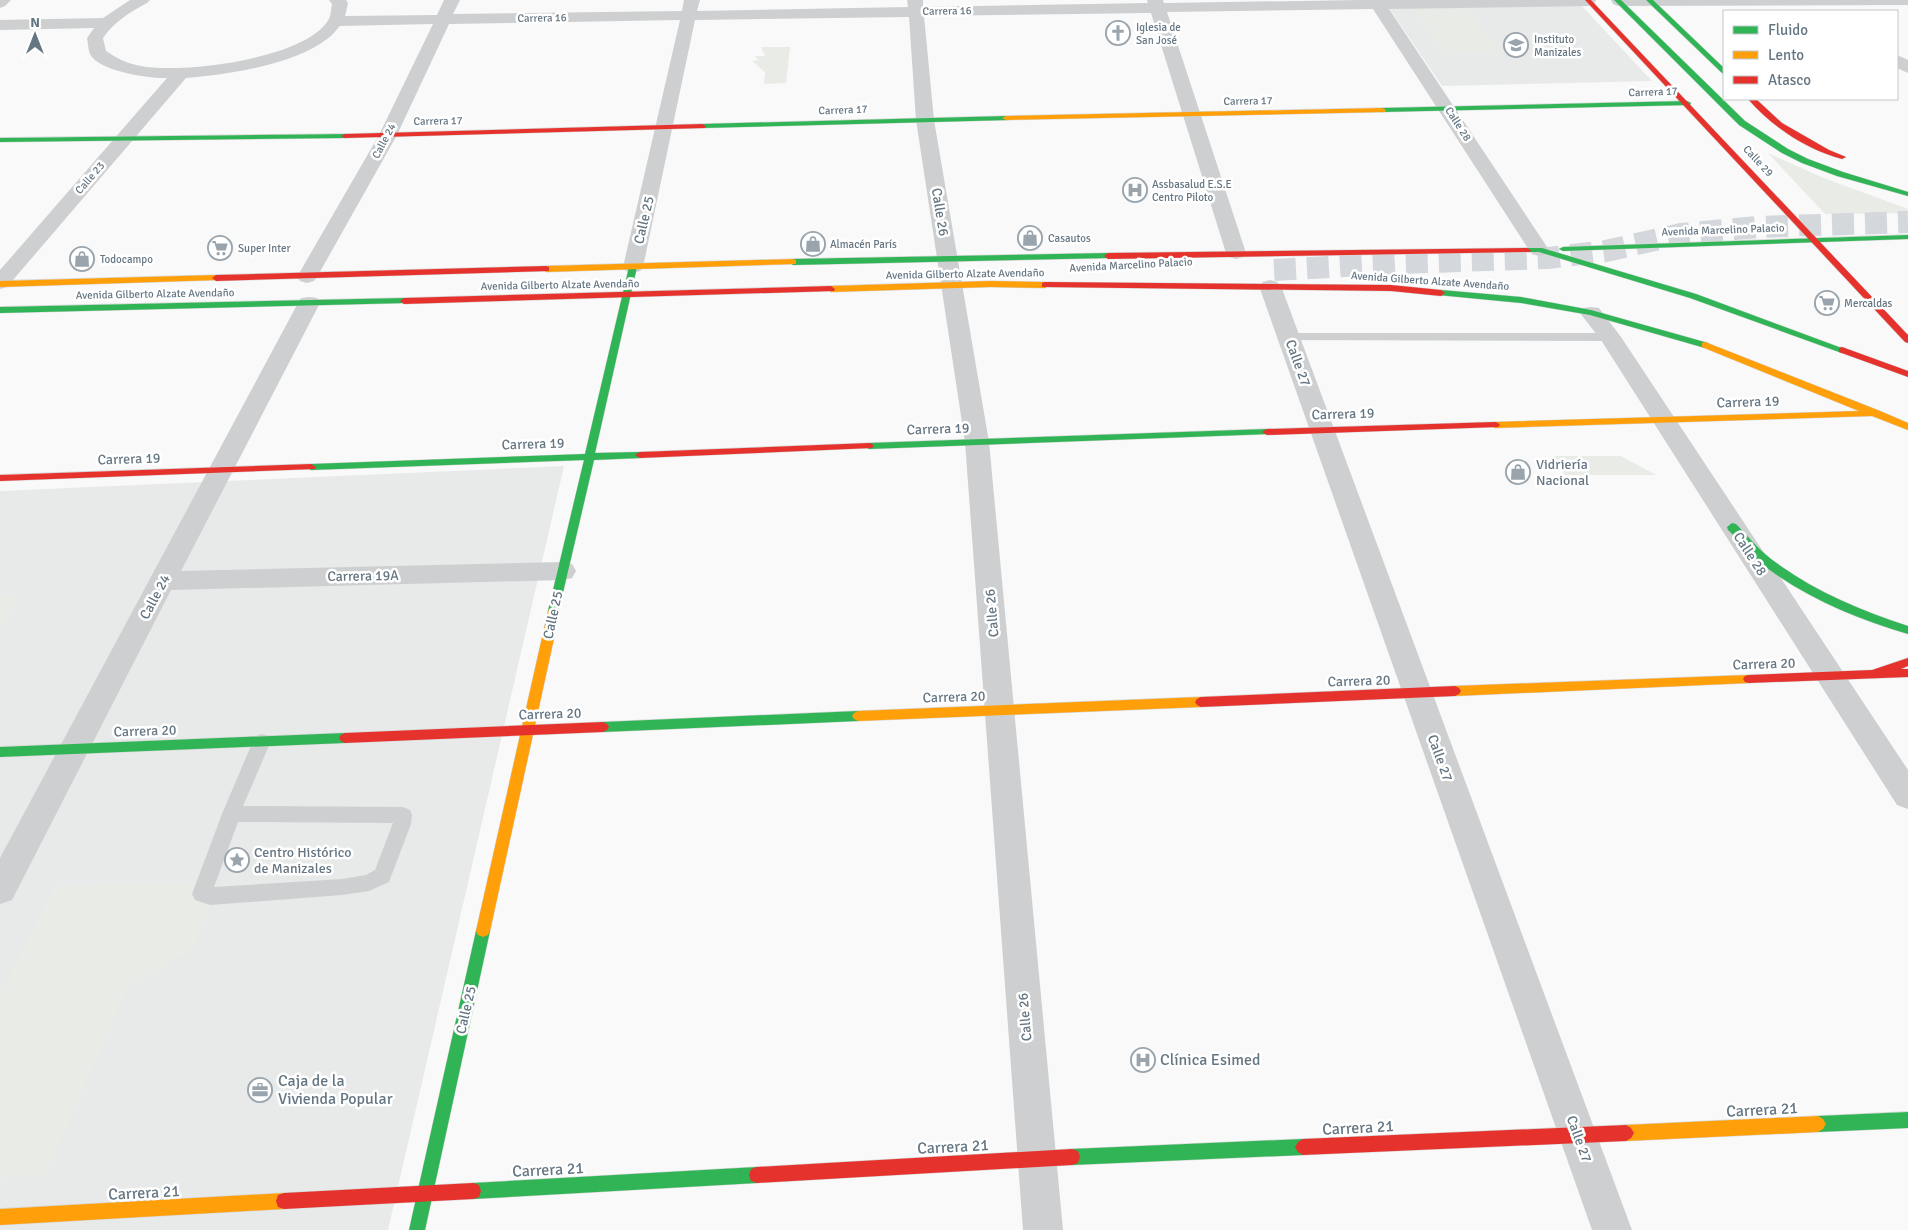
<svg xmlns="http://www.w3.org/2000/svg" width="1908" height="1230" font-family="Signika,sans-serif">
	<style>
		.built { fill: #e8e9e9 }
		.green { fill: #e8ebe6 }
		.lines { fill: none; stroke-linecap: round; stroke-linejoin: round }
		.primary-tunnel { stroke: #d4d8dc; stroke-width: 22; stroke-dasharray: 22 11; stroke-linecap: butt }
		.fast-casing { stroke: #d5d6d7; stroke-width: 1 }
		.slow-casing { stroke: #d5d6d7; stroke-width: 1 }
		.jam-casing { stroke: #d5d6d7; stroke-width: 1 }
		.lane { fill: #cecfd0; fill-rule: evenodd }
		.street { fill: #cecfd0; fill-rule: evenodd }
		.fast { fill: #30b455; fill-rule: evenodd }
		.slow { fill: #ff9f0a; fill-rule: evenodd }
		.jam { fill: #e5322d; fill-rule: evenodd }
		.labels { text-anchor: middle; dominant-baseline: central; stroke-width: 5; stroke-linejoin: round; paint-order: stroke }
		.far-street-label { font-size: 11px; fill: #657683; stroke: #fff }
		.far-poi-label { font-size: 11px; fill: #657683; stroke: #fff; text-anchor: start }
		.street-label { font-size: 14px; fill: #657683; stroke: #fff }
		.poi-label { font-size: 14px; fill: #657683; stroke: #fff; text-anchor: start }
		.near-poi-label { font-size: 16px; fill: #657683; stroke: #fff; text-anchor: start }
		.near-street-label { font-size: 16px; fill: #657683; stroke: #fff }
	</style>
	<rect width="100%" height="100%" fill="#f9f9f9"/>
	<g class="built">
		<path d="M 1580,4 L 1652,81 L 1442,86 L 1389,8 Z"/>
		<path d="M 564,466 L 388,1230 L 0,1230 L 0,491 Z"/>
	</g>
	<g class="green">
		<path d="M 1468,9 L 1500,54 L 1444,54 L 1415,10 Z"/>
		<path d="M 761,47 L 790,47 L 786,83 L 764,84 L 765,72 L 752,61 L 758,60 L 755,56 L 765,56 Z"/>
		<path d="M 1768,153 L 1821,177 L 1908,209 L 1908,213 L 1825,214 Z"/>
		<path d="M 1553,456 L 1621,456 L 1656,475 L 1565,475 Z"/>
		<path d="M 19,597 L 4,624 L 0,625 L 0,598 Z"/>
		<path d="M 219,885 L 193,950 L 129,985 L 45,1177 L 0,1178 L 0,993 L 55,886 Z"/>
	</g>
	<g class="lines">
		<path class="primary-tunnel" d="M 1274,270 L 1399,263 L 1548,258 L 1606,251 L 1681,234 L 1757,227 L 1908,222"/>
		<defs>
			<g id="fast">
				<path d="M 1614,0 L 1621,0 L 1745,121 L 1788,149 L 1808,159 L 1843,172 L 1908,192 L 1908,196 L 1837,176 L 1802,163 L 1782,153 L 1739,125 Z"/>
				<path d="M 1646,0 L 1653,0 L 1724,68 L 1724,74 L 1722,73 Z"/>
				<path d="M 1687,101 L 1691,103 L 1690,105 L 1382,112 L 1378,110 L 1382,108 Z"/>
				<path d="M 1006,116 L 1010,118 L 1009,120 L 702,128 L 698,126 L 702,124 Z"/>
				<path d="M 348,134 L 349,136 L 345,138 L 0,142 L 0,138 Z"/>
				<path d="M 1908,235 L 1908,239 L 1563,251 L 1559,249 L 1563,247 Z"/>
				<path d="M 1524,248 L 1542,248 L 1696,294 L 1847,350 L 1842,353 L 1839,352 L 1690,298 L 1539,252 L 1524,252 Z"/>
				<path d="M 1108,253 L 1111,254 L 1111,258 L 793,265 L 789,262 L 793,259 Z"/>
				<path d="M 633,264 L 637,267 L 595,453 L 640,452 L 645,455 L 640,458 L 594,460 L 558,614 L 554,615 L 548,611 L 584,460 L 311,470 L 306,467 L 311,464 L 585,454 L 629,267 Z"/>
				<path d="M 1441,290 L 1521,297 L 1591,310 L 1708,343 L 1710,345 L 1705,348 L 1590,315 L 1521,303 L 1438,295 L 1437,293 Z"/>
				<path d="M 404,298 L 408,301 L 407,303 L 0,313 L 0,307 Z"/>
				<path d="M 1267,429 L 1272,432 L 1270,434 L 869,449 L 864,446 L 869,443 Z"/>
				<path d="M 1732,523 L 1736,524 C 1748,536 1758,549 1771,559 C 1812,590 1859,610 1908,626 L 1908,634 C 1857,619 1806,598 1763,565 C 1750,555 1740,541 1728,530 L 1727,527 Z"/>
				<path d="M 858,711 L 862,713 L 864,716 L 862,719 L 858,721 L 603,732 L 599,730 L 597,727 L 599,724 L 603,722 Z"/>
				<path d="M 345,733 L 349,735 L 351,738 L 349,741 L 345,743 L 0,757 L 0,747 Z"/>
				<path d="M 483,925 L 488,927 L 490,931 L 425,1230 L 409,1230 L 476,931 L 478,927 Z"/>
				<path d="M 1908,1112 L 1908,1128 L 1818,1132 L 1813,1129 L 1810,1124 L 1813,1119 L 1818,1116 Z"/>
				<path d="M 1303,1139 L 1308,1142 L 1311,1147 L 1308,1152 L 1303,1155 L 1072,1165 L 1066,1163 L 1064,1157 L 1066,1151 L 1072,1149 Z"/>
				<path d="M 757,1167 L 763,1169 L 765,1175 L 763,1181 L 757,1183 L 473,1199 L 467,1197 L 465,1191 L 467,1185 L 473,1183 Z"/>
			</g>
			<g id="slow">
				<path d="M 1382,108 L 1386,110 L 1385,112 L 1006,120 L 1002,118 L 1006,116 Z"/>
				<path d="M 793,259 L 796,260 L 796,264 L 546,272 L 542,269 L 546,266 Z"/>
				<path d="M 216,275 L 219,276 L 219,280 L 0,287 L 0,281 Z"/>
				<path d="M 990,281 L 1045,282 L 1049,285 L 1045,288 L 990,287 L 831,292 L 827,289 L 831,286 Z"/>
				<path d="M 1705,342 L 1880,411 L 1908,423 L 1908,430 L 1872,416 L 1495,428 L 1490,425 L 1495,422 L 1859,411 L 1702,347 L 1702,343 Z"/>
				<path d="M 554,607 L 560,611 L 490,931 L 488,935 L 483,937 L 478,935 L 476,931 L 548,611 Z"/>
				<path d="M 1749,675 L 1753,676 L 1755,679 L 1753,682 L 1749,683 L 1455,696 L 1451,694 L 1449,691 L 1451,688 L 1455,686 Z"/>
				<path d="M 1201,697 L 1205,699 L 1207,702 L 1205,705 L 1201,707 L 858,721 L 854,719 L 852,716 L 854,713 L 858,711 Z"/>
				<path d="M 1818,1116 L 1823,1119 L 1826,1124 L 1823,1129 L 1818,1132 L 1626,1141 L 1621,1138 L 1618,1133 L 1621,1128 L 1626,1125 Z"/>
				<path d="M 284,1193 L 290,1195 L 292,1201 L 290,1207 L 284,1209 L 0,1225 L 0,1209 Z"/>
			</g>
			<g id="jam">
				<path d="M 1585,0 L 1591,0 L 1908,335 L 1908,343 L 1905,342 Z"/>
				<path d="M 1748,99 L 1756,99 L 1782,123 L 1829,150 L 1846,157 L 1842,159 C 1807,150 1772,127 1748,99 Z"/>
				<path d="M 702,124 L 706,126 L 705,128 L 345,138 L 341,136 L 345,134 Z"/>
				<path d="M 1527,248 L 1531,250 L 1530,252 L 1108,259 L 1104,256 L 1108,253 Z"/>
				<path d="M 546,266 L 549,267 L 549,271 L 216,281 L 212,278 L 216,275 Z"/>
				<path d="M 1045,282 L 1391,285 L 1441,290 L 1445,293 L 1441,296 L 1391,291 L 1042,287 L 1042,283 Z"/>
				<path d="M 831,286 L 835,289 L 834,291 L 404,304 L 400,301 L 404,298 Z"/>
				<path d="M 1842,347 L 1908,371 L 1908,377 L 1839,352 L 1839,348 Z"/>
				<path d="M 1495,422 L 1498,423 L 1500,425 L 1498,427 L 1267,435 L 1262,432 L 1267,429 Z"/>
				<path d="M 869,443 L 872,444 L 874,446 L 872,448 L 640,458 L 635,455 L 640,452 Z"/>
				<path d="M 311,464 L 316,467 L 315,469 L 0,481 L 0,475 Z"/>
				<path d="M 1908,658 L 1908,666 L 1901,669 L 1908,669 L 1908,677 L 1749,683 L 1745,682 L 1743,679 L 1745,676 L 1749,675 L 1872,670 Z"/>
				<path d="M 1455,686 L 1459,688 L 1461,691 L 1459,694 L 1455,696 L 1201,707 L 1197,705 L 1195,702 L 1197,699 L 1201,697 Z"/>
				<path d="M 603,722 L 607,724 L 609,727 L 607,730 L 603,732 L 345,743 L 341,741 L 339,738 L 341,735 L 345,733 Z"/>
				<path d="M 1626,1125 L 1631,1128 L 1634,1133 L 1631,1138 L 1626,1141 L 1303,1155 L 1298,1152 L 1295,1147 L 1298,1142 L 1303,1139 Z"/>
				<path d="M 1072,1149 L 1078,1151 L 1080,1157 L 1078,1163 L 1072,1165 L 757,1183 L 751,1181 L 749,1175 L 751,1169 L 757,1167 Z"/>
				<path d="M 473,1183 L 479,1185 L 481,1191 L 479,1197 L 473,1199 L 284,1209 L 278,1207 L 276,1201 L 278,1195 L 284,1193 Z"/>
			</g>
		</defs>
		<use href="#fast" class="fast-casing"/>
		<use href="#slow" class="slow-casing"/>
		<use href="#jam" class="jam-casing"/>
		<g class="lane">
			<path d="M 1288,333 L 1610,333 L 1617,337 L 1610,341 L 1283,340 L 1281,337 Z"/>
			<path d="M 262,734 L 268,736 L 271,741 L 243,806 L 403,807 L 410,810 L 412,815 L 411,824 L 389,882 L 369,891 L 342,895 L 210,905 L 195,900 L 192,894 L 222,814 L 253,741 L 256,736 ZM 238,822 L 393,823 L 375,870 L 366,875 L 342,879 L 214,887 Z"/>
		</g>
		<g class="street">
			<path d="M 0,0 L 11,0 L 5,6 L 0,8 Z"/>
			<path d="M 130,0 L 150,0 L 147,3 C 130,12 114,22 103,38 L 106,51 C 116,58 128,64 141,66 C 181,74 307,59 329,19 C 331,15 331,9 332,4 L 329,0 L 346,0 L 348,3 L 345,16 L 437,15 L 444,0 L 460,0 L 453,14 L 682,11 L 684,0 L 700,0 L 697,11 L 908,7 L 907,0 L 923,0 L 923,7 L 1148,3 L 1147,0 L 1163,0 L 1164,3 L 1360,0 L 1596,0 L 1594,4 L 1589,6 L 1389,9 L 1549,250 L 1546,254 L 1539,256 L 1532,254 L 1529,250 L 1373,9 L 1167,12 L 1246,253 L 1243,257 L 1236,259 L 1229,257 L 1226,253 L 1151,13 L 924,16 L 934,120 L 989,442 L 1063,1230 L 1023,1230 L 965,442 L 916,120 L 909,17 L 695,20 L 643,267 L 640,271 L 633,273 L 626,271 L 623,267 L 680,20 L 449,24 L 397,135 L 317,277 L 314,281 L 307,283 L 300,281 L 297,277 L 379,135 L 433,24 L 340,26 C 336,30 332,36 327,39 C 294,65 226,75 186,78 L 7,287 L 0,289 L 0,270 L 167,78 C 150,79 98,71 90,54 C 88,49 88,43 87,38 L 94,28 L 0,30 L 0,20 L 103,18 Z"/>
			<path d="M 1611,0 L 1908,0 L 1908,5 L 1618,6 L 1613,4 Z"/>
			<path d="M 1897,55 L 1908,60 L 1908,73 L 1897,68 Z"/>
			<path d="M 1270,280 L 1277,282 L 1281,286 L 1632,1230 L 1592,1230 L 1259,286 L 1263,282 Z"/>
			<path d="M 309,297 L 317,298 L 320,303 L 181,571 L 563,562 L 572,564 L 576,571 L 572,578 L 563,580 L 171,590 L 12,900 L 0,904 L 0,858 L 298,303 L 301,298 Z"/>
			<path d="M 1591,307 L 1599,308 L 1621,337 L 1908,770 L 1908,809 L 1897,805 L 1601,340 L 1580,313 L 1583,308 Z"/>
		</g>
		<use href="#fast" class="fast"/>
		<use href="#slow" class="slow"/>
		<use href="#jam" class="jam"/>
	</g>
	<defs>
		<symbol id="church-ring" viewBox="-11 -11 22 22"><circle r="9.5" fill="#fff" stroke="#99a4ac" stroke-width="1.5"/><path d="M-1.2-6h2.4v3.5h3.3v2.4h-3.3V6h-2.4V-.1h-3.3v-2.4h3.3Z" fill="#99a4ac"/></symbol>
		<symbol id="school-ring" viewBox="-11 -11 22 22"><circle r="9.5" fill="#fff" stroke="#99a4ac" stroke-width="1.5"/><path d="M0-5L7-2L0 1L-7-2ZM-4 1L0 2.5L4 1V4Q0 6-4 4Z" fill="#99a4ac"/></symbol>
		<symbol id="hospital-ring" viewBox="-11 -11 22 22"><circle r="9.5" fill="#fff" stroke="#99a4ac" stroke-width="1.5"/><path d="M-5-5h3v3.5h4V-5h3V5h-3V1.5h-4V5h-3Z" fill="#99a4ac"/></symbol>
		<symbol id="shop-ring" viewBox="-11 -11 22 22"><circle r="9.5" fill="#fff" stroke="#99a4ac" stroke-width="1.5"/><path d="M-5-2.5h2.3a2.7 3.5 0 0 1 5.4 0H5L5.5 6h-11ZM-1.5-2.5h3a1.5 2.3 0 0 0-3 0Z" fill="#99a4ac"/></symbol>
		<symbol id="supermarket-ring" viewBox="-11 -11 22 22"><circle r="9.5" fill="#fff" stroke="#99a4ac" stroke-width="1.5"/><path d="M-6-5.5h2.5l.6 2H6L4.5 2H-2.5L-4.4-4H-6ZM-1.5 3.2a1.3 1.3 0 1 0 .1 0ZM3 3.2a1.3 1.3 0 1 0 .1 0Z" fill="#99a4ac"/></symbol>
		<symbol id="sight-ring" viewBox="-11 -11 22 22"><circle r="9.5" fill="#fff" stroke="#99a4ac" stroke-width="1.5"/><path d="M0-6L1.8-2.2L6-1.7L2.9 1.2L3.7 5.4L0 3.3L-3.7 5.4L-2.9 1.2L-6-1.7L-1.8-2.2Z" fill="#99a4ac"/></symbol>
		<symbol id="office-ring" viewBox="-11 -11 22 22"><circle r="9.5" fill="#fff" stroke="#99a4ac" stroke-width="1.5"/><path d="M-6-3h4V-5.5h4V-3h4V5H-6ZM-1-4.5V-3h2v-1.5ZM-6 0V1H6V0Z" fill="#99a4ac"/></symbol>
	</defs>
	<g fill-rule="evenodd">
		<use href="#church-ring" x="1104" y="19" width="28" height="28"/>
		<use href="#school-ring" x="1502" y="31" width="28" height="28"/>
		<use href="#hospital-ring" x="1121" y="176" width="28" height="28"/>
		<use href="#shop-ring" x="1016" y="224" width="28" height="28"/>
		<use href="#shop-ring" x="799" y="230" width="28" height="28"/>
		<use href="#supermarket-ring" x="206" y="234" width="28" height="28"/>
		<use href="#shop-ring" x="68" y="245" width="28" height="28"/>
		<use href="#supermarket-ring" x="1813" y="289" width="28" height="28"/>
		<use href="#shop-ring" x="1504" y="458" width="28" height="28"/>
		<use href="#sight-ring" x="223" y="846" width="28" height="28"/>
		<use href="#hospital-ring" x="1129" y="1046" width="28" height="28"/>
		<use href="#office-ring" x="246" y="1076" width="28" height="28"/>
	</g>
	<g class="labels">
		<g class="far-street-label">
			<text transform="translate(947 11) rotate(-1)">Carrera 16</text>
			<text transform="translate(542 18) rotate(-1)">Carrera 16</text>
			<text transform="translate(1653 92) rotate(-2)">Carrera 17</text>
			<text transform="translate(1248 101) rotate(-1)">Carrera 17</text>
			<text transform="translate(843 110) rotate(-2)">Carrera 17</text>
			<text transform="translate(438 121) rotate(-1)">Carrera 17</text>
			<text transform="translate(1458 124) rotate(57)">Calle 28</text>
			<text transform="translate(384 141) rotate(-62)">Calle 24</text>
			<text transform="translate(1758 161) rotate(47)">Calle 29</text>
			<text transform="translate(90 178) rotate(-49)">Calle 23</text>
			<text transform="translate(1723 230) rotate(-2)">Avenida Marcelino Palacio</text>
			<text transform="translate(1131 265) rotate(-3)">Avenida Marcelino Palacio</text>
			<text transform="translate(965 274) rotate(-1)">Avenida Gilberto Alzate Avendaño</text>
			<text transform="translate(1430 281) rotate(4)">Avenida Gilberto Alzate Avendaño</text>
			<text transform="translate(560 285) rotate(-1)">Avenida Gilberto Alzate Avendaño</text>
			<text transform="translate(155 294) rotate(-1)">Avenida Gilberto Alzate Avendaño</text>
		</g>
		<g class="far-poi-label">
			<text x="1136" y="27">Iglesia de<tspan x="1136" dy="13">San José</tspan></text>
			<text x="1534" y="39">Instituto<tspan x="1534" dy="13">Manizales</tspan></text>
			<text x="1152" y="184">Assbasalud E.S.E<tspan x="1152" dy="13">Centro Piloto</tspan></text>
			<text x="1048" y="238">Casautos</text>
			<text x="830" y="244">Almacén París</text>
			<text x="238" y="248">Super Inter</text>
			<text x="100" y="259">Todocampo</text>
			<text x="1844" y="303">Mercaldas</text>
		</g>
		<g class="street-label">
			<text transform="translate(940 212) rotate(81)">Calle 26</text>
			<text transform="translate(644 220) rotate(-77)">Calle 25</text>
			<text transform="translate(1298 363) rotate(70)">Calle 27</text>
			<text transform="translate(1748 402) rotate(-2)">Carrera 19</text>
			<text transform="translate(1343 414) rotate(-2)">Carrera 19</text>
			<text transform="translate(938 429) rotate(-2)">Carrera 19</text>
			<text transform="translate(533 444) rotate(-2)">Carrera 19</text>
			<text transform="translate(129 459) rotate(-2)">Carrera 19</text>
			<text transform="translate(1750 554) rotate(57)">Calle 28</text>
			<text transform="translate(363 576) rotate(-1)">Carrera 19A</text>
			<text transform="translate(155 597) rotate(-62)">Calle 24</text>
			<text transform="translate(992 613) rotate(-95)">Calle 26</text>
			<text transform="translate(553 615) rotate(-78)">Calle 25</text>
			<text transform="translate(1764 664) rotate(-2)">Carrera 20</text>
			<text transform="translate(1359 681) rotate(-2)">Carrera 20</text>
			<text transform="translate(954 697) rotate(-2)">Carrera 20</text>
			<text transform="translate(550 714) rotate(-2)">Carrera 20</text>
			<text transform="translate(145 731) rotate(-2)">Carrera 20</text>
			<text transform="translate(1440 758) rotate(70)">Calle 27</text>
			<text transform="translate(466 1010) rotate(-77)">Calle 25</text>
			<text transform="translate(1025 1017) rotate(-95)">Calle 26</text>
			<text transform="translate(1579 1139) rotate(70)">Calle 27</text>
		</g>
		<g class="poi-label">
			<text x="1536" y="464">Vidriería<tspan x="1536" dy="16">Nacional</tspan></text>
			<text x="254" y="852">Centro Histórico<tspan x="254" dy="16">de Manizales</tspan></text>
		</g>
		<g class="near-poi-label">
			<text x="1160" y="1060">Clínica Esimed</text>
			<text x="278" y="1081">Caja de la<tspan x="278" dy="18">Vivienda Popular</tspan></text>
		</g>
		<g class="near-street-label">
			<text transform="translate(1762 1110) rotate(-3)">Carrera 21</text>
			<text transform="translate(1358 1128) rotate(-3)">Carrera 21</text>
			<text transform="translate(953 1147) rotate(-3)">Carrera 21</text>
			<text transform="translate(548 1170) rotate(-3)">Carrera 21</text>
			<text transform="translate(144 1193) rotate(-3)">Carrera 21</text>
		</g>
	</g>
	<rect x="1723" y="10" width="175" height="90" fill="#ffffff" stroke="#c1c8cd"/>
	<rect x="1733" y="26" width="25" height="8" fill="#30b455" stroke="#c1c8cd"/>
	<text x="1768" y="35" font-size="15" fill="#657683">Fluido</text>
	<rect x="1733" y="51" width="25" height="8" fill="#ff9f0a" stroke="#c1c8cd"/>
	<text x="1768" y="60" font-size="15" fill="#657683">Lento</text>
	<rect x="1733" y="76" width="25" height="8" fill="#e5322d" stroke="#c1c8cd"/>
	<text x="1768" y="85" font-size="15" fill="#657683">Atasco</text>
	<g transform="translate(35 35)" stroke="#ffffff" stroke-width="4" paint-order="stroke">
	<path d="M0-4L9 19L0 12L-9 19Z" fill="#657683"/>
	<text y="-8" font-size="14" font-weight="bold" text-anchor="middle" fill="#657683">N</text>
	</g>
</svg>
